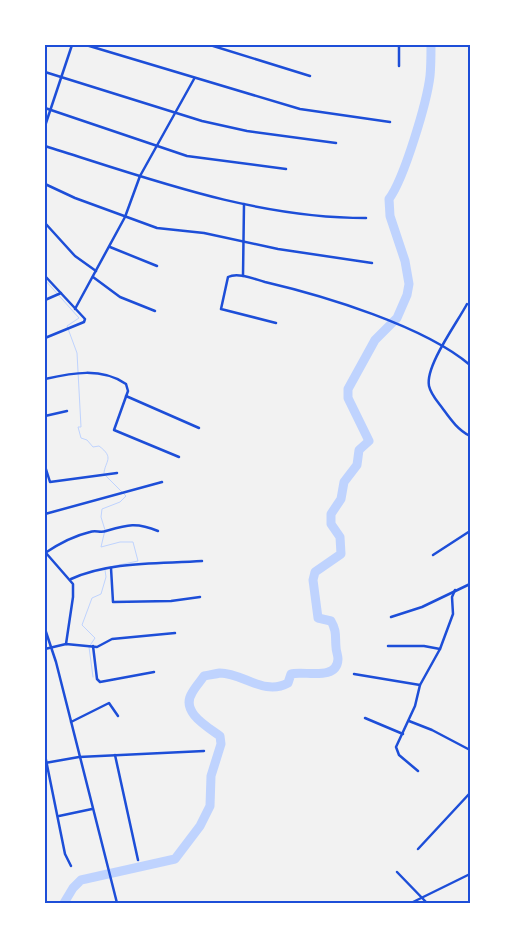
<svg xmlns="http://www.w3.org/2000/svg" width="515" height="948" font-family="Mulish,sans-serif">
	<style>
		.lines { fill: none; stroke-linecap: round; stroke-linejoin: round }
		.stream { stroke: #bfd3fe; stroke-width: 1 }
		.river { stroke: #bfd3fe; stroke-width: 9 }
		.minor { stroke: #1d4ed8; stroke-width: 2.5 }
		.neatline { fill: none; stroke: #1d4ed8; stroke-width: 2 }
	</style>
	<rect width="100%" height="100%" fill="#f2f2f2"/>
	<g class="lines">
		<g class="stream">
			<path d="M 45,280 L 79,318 L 67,326 L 77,353 L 81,427 L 78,427 L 81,438 L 87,440 L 93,447 L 99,446 C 115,458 105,461 104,473"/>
			<path d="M 106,476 L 126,496 L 120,502 L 102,509 L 101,517 L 105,530 L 101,547 L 120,542 L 133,542 L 138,561 L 109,567"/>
			<path d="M 93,677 L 89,647 L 95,638 L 82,625 L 92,598 L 101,594 L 106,577 L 105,570"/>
		</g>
		<path class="river" d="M 64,903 L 73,888 L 81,880 L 175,859 L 200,826 L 210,806 L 211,776 L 221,744 L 220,736 C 208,727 180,712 192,693 C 195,687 200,682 204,676 C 209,675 215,674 220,673 C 243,673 264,696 288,683 L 291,674 C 303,670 337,682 338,659 C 338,655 336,651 336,647 C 335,637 337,631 331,621 L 318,618 L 313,580 L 315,572 L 341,554 L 340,537 L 331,524 L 331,514 L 341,499 L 344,482 L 357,465 L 359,450 L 369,441 L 348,398 L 348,389 L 375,340 L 397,318 L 407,295 L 409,284 L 405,261 L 390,216 L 389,199 C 404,179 427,102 430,76 C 431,66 431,55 431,45"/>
		<g class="minor">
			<path d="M 86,45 L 300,109 L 390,122"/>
			<path d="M 210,45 L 310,76"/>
			<path d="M 399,45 L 399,66"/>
			<path d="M 45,72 L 202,121 L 247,131 L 336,143"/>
			<path d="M 45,108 L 187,156 L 286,169"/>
			<path d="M 45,126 L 72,45"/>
			<path d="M 45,146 C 150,179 254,218 366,218"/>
			<path d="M 45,184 L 75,198 L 157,228 L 204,233 L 278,249 L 372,263"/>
			<path d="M 45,223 L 75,256 L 96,271"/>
			<path d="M 110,247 L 157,266"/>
			<path d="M 45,276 L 85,319 L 84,322 L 45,338"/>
			<path d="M 243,276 L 244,204"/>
			<path d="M 93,277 L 120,297 L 155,311"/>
			<path d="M 45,300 L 61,293"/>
			<path d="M 467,304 C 457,323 425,366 429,386 C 431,395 438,402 443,409 C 451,420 458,430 470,436"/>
			<path d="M 75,309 L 125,217 L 140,176 L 194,79"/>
			<path d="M 276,323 L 221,309 L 228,277 C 238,272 254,279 265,282 C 325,296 424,326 470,365"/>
			<path d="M 45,379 C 72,373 101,367 126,384 L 128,391 L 114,430 L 179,457"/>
			<path d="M 126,396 L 199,428"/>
			<path d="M 45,416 L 67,411"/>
			<path d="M 45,466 L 50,482 L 117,473"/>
			<path d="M 45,514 L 162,482"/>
			<path d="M 45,553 C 60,543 73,536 90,532 C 95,530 101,533 106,531 C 127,525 136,522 158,531"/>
			<path d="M 46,553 L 73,584 L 73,597 L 66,644"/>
			<path d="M 433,555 L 470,531"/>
			<path d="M 111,568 L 113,602 L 171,601 L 200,597"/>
			<path d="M 71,579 C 110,561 160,564 202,561"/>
			<path d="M 391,617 L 422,607 L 470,584"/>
			<path d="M 45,629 L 56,662 L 117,903"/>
			<path d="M 93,646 L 97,679 L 100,682 L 154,672"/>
			<path d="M 388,646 L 424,646 L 440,649"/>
			<path d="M 45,649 L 66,644 L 97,647 L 112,639 L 175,633"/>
			<path d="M 354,674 L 420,685"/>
			<path d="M 365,718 L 403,734"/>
			<path d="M 409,721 L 432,730 L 470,750"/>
			<path d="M 71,722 L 109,703 L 118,716"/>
			<path d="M 45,755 L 65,854 L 71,866"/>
			<path d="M 115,755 L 138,860"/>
			<path d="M 45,763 L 79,757 L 204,751"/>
			<path d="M 418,771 L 399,755 L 396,747 L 415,706 L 420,685 L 440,649 L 453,614 L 452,597 L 455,590"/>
			<path d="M 59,816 L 92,809"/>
			<path d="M 418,849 L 470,793"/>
			<path d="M 397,872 L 427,903"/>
			<path d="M 411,903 L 470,874"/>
		</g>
	</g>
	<rect width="515" height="948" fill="none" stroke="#ffffff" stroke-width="92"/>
	<rect x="46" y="46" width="423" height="856" class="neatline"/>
</svg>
